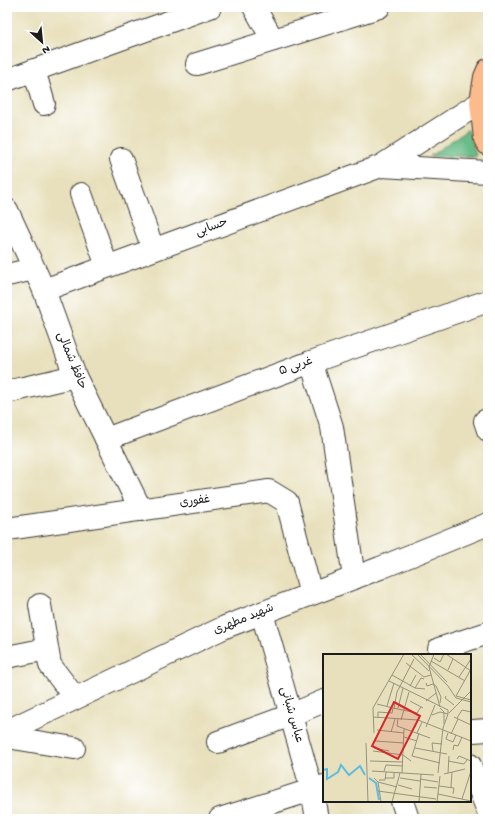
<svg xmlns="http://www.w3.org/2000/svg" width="495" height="826" font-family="'Gochi Hand','Playpen Sans Arabic',sans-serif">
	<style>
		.forest { fill: #69bc88; stroke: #426c52 }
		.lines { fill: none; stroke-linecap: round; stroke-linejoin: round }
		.minor-casing { stroke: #3b3934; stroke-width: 24 }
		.major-casing { stroke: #3b3934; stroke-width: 24 }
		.minor { stroke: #fff; stroke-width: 22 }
		.major { stroke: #fbbb8d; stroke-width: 22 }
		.labels { text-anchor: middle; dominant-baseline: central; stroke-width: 4; stroke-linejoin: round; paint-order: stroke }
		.street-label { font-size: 12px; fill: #1c1c1c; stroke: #fff }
		.inset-river { fill: none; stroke: #5fbcdd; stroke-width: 2 }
		.inset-road { fill: none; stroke: #96927c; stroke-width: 1 }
		.view { fill: #d62828; fill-opacity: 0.15; stroke: #d62828; stroke-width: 2 }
		.inset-edge { fill: none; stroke: #1c1c1c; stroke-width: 2 }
	</style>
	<rect width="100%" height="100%" fill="#fff"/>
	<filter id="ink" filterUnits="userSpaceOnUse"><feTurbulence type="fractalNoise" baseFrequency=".025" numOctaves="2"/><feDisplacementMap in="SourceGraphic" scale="8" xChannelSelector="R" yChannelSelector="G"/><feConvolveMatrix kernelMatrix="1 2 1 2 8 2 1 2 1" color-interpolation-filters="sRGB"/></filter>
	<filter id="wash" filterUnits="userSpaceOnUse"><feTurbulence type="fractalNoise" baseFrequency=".012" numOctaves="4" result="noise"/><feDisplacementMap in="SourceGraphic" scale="16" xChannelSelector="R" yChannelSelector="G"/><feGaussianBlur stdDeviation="0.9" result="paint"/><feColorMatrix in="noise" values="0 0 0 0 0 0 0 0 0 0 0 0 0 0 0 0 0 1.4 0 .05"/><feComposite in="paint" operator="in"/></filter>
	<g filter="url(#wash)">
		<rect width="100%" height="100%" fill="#e8e0bc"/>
		<path class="forest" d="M 468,130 L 476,156 L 430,156 L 467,130 Z"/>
	</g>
	<g filter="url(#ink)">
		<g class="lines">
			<defs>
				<g id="minor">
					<path d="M 254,7 L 273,40"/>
					<path d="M 197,64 L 379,7"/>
					<path d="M 34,70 L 44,104"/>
					<path d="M 7,80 L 210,7"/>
					<path d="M 121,159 L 153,249"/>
					<path d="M 381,166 L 488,172"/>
					<path d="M 81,194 L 107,266"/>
					<path d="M 7,210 L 44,290 L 75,376 L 141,510"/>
					<path d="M 7,275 L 34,269"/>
					<path d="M 44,290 L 381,166 L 481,102"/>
					<path d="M 311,362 L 332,427 L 354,578"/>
					<path d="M 7,392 L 75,376"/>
					<path d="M 488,420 L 485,421 L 488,430"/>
					<path d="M 106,439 L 311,362 L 488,301"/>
					<path d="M 7,529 L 269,491 L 287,502 L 311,594"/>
					<path d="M 40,605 L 50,665 L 75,698"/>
					<path d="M 262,613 L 312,790 L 317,819"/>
					<path d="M 442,655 L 439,649 L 488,633"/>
					<path d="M 7,657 L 47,649"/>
					<path d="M 7,731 L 225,627 L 380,568 L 488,524"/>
					<path d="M 473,731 L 488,730"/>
					<path d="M 7,737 L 74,748"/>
					<path d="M 218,742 L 291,715 L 324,701"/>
					<path d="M 470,765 L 488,811"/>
					<path d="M 402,801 L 408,819"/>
					<path d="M 220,819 L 324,786"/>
				</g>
				<path id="major" d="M 488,70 L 485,77 L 481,102 L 485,139 L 488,144"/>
			</defs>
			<use href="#minor" class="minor-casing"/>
			<use href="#major" class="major-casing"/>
			<use href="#minor" class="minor"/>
			<use href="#major" class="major"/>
		</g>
	</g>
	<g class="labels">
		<g class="street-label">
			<text transform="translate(212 228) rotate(-20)">حسابی</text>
			<text transform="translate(71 361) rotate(68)">حافظ شمالی</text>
			<text transform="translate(296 367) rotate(-20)">۵ غربی</text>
			<text transform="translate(195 502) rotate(-8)">غفوری</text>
			<text transform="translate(244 620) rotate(-22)">شهید مطهری</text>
			<text transform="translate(291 715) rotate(74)">عباس شبانی</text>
		</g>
	</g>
	<g transform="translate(323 654)">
		<rect width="148" height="148" fill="#e8e0bc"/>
		<path class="inset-river" d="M 0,116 L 4,115 L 4,125 L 15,118 L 18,111 L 26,121 L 37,112 L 42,121M 46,124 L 53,129 L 56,146"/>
		<path class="inset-road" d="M 88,0 L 106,17M 94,0 L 125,32 L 133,44 L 148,48M 97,0 L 124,28M 111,0 L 106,13 L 117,53M 123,0 L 148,17M 111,4 L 117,8 L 121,0M 108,7 L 142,27M 83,9 L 101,23 L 108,21M 125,16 L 130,5M 69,21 L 92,34 L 102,35M 136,23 L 148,5M 66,27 L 125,56 L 125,60M 103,29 L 104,32 L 110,30 L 113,32 L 118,43 L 117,49M 87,32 L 93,21M 92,34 L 98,24 L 101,25M 123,42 L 122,44 L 131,51M 133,42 L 148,46M 133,42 L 148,15M 87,47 L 100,54M 103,47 L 113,39M 54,50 L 70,54M 64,52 L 71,29M 71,54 L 74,38 L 91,5M 75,54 L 80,34M 117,54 L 121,58 L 121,70M 126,59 L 148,37M 109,61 L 117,58 L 125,60M 50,63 L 95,66 L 148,87M 131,63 L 148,71M 55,64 L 55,58 L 69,59 L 70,54 L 94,59 L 98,53M 134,64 L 139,56 L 148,58M 75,65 L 74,72 L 107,84M 78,66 L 86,38M 103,73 L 112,51M 54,76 L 81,79M 68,78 L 72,65M 51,79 L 50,54 L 81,0M 94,79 L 99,68M 96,79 L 89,102 L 117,109M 125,79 L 123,85 L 130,88 L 133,81M 128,80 L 135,65M 81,83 L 94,87M 52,87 L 81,89M 43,89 L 45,148M 51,94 L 66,97M 92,94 L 124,100M 130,96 L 131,91 L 135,92 L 139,83M 50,97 L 80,101 L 88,107M 110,97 L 109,89 L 119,90M 134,105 L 136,102 L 148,107M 47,107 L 80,108M 125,107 L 141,110 L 144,106M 49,117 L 111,121M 61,117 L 63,111 L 80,112M 79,119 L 81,75M 115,119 L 120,74 L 125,60M 125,119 L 126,102M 121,120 L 142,115M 51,124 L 55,128 L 58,148M 62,124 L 71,124 L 71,119M 77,124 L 97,127M 97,125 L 115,128M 56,126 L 62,126 L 63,118M 55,128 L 74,133M 75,131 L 89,135M 116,132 L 131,134 L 130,140M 101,133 L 114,134M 128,133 L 129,118M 55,137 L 113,145M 115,140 L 148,147M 139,145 L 148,117M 69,148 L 77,119M 96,148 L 98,120M 114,148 L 117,122"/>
		<path class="view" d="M 71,48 L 97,62 L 75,105 L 49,92 Z"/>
		<rect width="148" height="148" class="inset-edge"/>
	</g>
	<rect width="495" height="826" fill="none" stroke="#fff" stroke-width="24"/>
	<g transform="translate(42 42) rotate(153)" stroke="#ffffff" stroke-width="3" paint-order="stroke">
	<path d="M0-3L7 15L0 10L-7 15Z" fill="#1c1c1c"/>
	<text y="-6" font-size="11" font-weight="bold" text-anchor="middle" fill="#1c1c1c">N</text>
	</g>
</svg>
